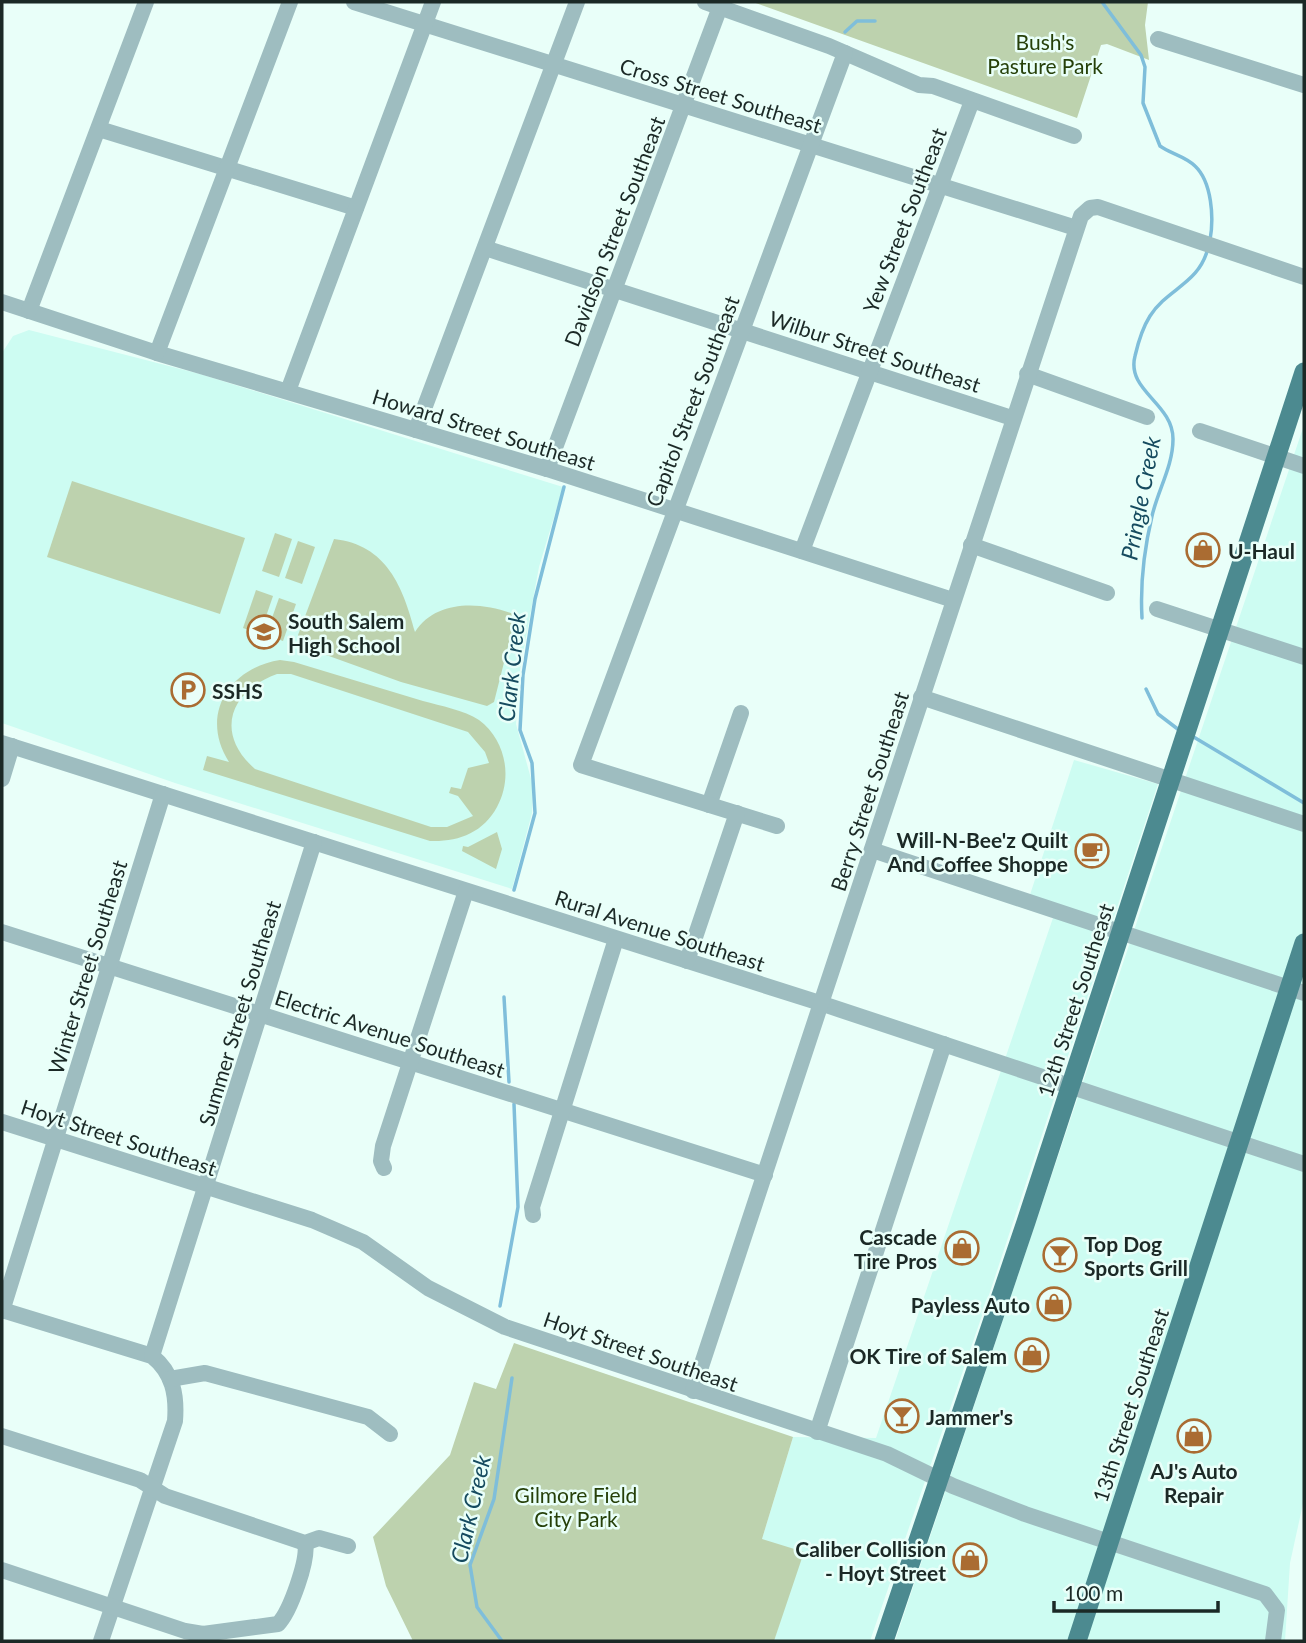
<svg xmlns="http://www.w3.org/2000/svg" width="1306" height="1643" font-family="Lato,sans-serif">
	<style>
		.built { fill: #cdfcf2 }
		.green { fill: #bdd2ae; fill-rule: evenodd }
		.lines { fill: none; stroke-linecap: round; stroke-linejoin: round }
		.stream { stroke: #7fbeda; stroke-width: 3.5 }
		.minor { stroke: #9ebdc0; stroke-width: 16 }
		.major { stroke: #4c8a90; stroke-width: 19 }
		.labels { text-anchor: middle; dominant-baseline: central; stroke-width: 5; stroke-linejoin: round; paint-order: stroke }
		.park-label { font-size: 21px; fill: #264009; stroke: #e9fff9 }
		.street-label { font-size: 21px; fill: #1b2926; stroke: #e9fff9 }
		.poi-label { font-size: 21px; font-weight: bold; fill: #1b2926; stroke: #e9fff9; text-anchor: start }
		.water-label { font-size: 23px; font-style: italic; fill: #164b5f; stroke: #e9fff9 }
	</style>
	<rect width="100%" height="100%" fill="#e9fff9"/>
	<g class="built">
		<path d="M 29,330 L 200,374 L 563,487 L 539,567 L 520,670 L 516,724 L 533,786 L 532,813 L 512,889 L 175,783 L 2,723 L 2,353 L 13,336 Z"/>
		<path d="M 1304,425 L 1304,1499 L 1290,1563 L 1285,1641 L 895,1641 Z"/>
		<path d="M 1074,760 L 1158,784 L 987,1301 L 870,1641 L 774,1641 L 782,1615 L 762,1539 L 793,1437 L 876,1438 L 1054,915 L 1026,907 Z"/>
	</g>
	<g class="green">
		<path d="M 753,2 L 1148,2 L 1145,25 L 1149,60 L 1107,44 L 1101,45 L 1077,118 Z"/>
		<path d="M 72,481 L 245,538 L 220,614 L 47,557 Z"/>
		<path d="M 275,533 L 292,539 L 279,577 L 262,571 Z"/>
		<path d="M 334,539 C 387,545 403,587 415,632 C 437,598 484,602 516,615 L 494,702 L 487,706 L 401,682 L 304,647 L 298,635 Z"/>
		<path d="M 298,541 L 315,547 L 302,584 L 285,578 Z"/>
		<path d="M 256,590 L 273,596 L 260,634 L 243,628 Z"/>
		<path d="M 279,598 L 296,604 L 283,641 L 266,635 Z"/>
		<path d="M 280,660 L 294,662 C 337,675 380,688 423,701 C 441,706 464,710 479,720 C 506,740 513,778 497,807 C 483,833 458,842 430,841 L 203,770 L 207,756 L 229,762 C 199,715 229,668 280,660 ZM 277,674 L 291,674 L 468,732 L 485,752 L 489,763 L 468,768 L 461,789 L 451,787 L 449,793 L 458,796 L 473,816 L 447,827 L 431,827 L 255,769 C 214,733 230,691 277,674 Z"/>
		<path d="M 497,832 L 502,849 L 496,869 L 462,851 L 463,846 L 468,847 Z"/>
		<path d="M 514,1343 L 793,1437 L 762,1539 L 804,1552 L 774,1641 L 413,1641 L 386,1586 L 373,1537 L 450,1455 L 474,1382 L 496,1389 Z"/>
	</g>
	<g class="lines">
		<g class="stream">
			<path d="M 1102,2 L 1141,55 L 1145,67 L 1143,103 L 1160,146 C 1171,154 1185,156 1195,166 C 1212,182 1214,218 1210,240"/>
			<path d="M 845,32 L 857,21 L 875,21"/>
			<path d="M 1142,618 C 1140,583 1144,550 1152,516 C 1158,490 1173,466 1173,439 C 1173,403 1126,391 1135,356 C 1138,343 1143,327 1150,316 C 1168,288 1199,284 1208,248"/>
			<path d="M 1146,689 L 1158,714 L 1179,730"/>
			<path d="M 1192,736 L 1304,803"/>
			<path d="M 514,890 L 535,813 L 532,763 L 520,730 L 523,675 L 535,599 L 564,487"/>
			<path d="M 504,997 L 509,1082"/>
			<path d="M 500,1306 L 518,1207 L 514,1104"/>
			<path d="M 502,1641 L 477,1607 L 470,1565 L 494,1499 L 512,1378"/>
		</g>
		<g class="minor">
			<path d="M 354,2 L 1076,228"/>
			<path d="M 705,2 L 829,46 L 919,85 L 933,86 L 1074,136"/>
			<path d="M 1158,39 L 1304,85"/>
			<path d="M 99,129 L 356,208"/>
			<path d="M 485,248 L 1012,418"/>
			<path d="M 2,302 L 157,353 L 547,469 L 953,600"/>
			<path d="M 29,311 L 146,2"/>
			<path d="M 157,353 L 290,2"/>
			<path d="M 1027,374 L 1147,417"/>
			<path d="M 288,391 L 433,2"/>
			<path d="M 416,430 L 577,2"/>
			<path d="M 1200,431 L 1304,466"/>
			<path d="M 547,469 L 720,7"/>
			<path d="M 971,545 L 1107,593"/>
			<path d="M 802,551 L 972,101"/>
			<path d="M 1157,609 L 1304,657"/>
			<path d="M 921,697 L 1304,824"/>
			<path d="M 2,743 L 820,1003 L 1304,1164"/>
			<path d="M 2,779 L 12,746"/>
			<path d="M 709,805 L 741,713"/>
			<path d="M 777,826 L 581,765 L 845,53"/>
			<path d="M 872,850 L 1304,993"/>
			<path d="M 2,932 L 765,1175"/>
			<path d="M 687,961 L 737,813"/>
			<path d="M 2,1122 L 312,1220 L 363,1242 L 428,1288 L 505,1327 L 887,1454 L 953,1486 L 1025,1514 L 1265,1594 L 1277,1610 L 1273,1641"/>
			<path d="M 384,1168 L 381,1161 L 383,1146 L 466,891"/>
			<path d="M 533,1215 L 532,1207 L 616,939"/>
			<path d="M 2,1310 L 152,1356 C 173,1373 177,1395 175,1421 L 101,1641"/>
			<path d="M 2,1311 L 163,794"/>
			<path d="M 152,1356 L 314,842"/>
			<path d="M 170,1379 L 205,1373 L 368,1417 L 390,1434"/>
			<path d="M 693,1391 L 1081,216 L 1090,208 L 1098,207 L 1304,277"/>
			<path d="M 817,1432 L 944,1044"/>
			<path d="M 2,1436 L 140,1480 L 165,1496 L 305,1543 L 319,1538 L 348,1546"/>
			<path d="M 2,1570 L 185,1631 L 203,1634 L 278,1624 C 290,1612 309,1559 305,1543"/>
		</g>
		<g class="major">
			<path d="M 884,1641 L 1026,1222 L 1304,372"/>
			<path d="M 1077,1641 L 1304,943"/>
		</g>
	</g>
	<defs>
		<symbol id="shop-ring" viewBox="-11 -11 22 22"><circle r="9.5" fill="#e9fff9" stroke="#aa6c32" stroke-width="1.5"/><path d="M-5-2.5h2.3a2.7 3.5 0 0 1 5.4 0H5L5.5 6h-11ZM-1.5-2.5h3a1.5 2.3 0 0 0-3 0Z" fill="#aa6c32"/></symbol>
		<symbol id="school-ring" viewBox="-11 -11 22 22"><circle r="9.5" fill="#e9fff9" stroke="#aa6c32" stroke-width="1.5"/><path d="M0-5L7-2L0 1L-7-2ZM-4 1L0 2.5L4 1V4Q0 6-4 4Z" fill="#aa6c32"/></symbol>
		<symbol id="parking-ring" viewBox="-11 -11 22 22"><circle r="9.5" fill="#e9fff9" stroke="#aa6c32" stroke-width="1.5"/><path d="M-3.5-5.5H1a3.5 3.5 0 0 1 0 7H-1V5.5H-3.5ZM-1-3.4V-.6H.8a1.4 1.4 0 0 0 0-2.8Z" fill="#aa6c32"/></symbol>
		<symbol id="cafe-ring" viewBox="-11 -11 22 22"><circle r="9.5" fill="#e9fff9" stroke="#aa6c32" stroke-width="1.5"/><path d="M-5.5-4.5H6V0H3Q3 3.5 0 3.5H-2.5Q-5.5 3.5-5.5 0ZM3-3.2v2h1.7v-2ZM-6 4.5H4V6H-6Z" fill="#aa6c32"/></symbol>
		<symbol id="bar-ring" viewBox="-11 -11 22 22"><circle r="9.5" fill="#e9fff9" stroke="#aa6c32" stroke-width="1.5"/><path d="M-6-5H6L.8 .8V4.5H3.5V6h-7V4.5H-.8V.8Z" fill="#aa6c32"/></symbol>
	</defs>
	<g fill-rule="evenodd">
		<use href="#shop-ring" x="1184" y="531" width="38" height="38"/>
		<use href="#school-ring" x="245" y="613" width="38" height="38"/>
		<use href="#parking-ring" x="169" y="671" width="38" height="38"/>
		<use href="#cafe-ring" x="1073" y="832" width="38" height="38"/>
		<use href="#shop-ring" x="943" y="1229" width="38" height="38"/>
		<use href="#bar-ring" x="1041" y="1236" width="38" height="38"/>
		<use href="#shop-ring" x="1035" y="1285" width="38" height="38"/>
		<use href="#shop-ring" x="1013" y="1336" width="38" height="38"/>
		<use href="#bar-ring" x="883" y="1397" width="38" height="38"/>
		<use href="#shop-ring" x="1175" y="1417" width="38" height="38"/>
		<use href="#shop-ring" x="951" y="1541" width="38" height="38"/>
	</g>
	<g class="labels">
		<g class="park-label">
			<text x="1045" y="41">Bush's<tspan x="1045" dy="24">Pasture Park</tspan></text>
			<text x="576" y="1494">Gilmore Field<tspan x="576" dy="24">City Park</tspan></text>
		</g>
		<g class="street-label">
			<text transform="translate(721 95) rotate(17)">Cross Street Southeast</text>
			<text transform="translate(904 220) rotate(-69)">Yew Street Southeast</text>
			<text transform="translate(614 231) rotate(-69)">Davidson Street Southeast</text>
			<text transform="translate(875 351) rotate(18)">Wilbur Street Southeast</text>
			<text transform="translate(692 401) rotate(-69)">Capitol Street Southeast</text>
			<text transform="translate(484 429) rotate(17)">Howard Street Southeast</text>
			<text transform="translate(869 791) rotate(-72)">Berry Street Southeast</text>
			<text transform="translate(660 930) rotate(18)">Rural Avenue Southeast</text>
			<text transform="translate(87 967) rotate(-73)">Winter Street Southeast</text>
			<text transform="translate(1075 1000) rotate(-72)">12th Street Southeast</text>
			<text transform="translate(239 1013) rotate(-73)">Summer Street Southeast</text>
			<text transform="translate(390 1033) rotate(18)">Electric Avenue Southeast</text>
			<text transform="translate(119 1137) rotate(18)">Hoyt Street Southeast</text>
			<text transform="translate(641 1351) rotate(19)">Hoyt Street Southeast</text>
			<text transform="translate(1130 1405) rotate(-72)">13th Street Southeast</text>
		</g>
		<g class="poi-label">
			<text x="1228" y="550">U-Haul</text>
			<text x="288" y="620">South Salem<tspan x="288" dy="24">High School</tspan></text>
			<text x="212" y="690">SSHS</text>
			<text x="1068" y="839" text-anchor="end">Will-N-Bee'z Quilt<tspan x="1068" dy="24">And Coffee Shoppe</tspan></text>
			<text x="937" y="1236" text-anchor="end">Cascade<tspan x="937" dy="24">Tire Pros</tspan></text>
			<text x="1084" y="1243">Top Dog<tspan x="1084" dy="24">Sports Grill</tspan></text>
			<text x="1030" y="1304" text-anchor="end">Payless Auto</text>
			<text x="1007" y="1355" text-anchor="end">OK Tire of Salem</text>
			<text x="926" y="1416">Jammer's</text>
			<text x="1194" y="1470" text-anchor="middle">AJ's Auto<tspan x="1194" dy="24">Repair</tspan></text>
			<text x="946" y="1548" text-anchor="end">Caliber Collision<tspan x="946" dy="24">- Hoyt Street</tspan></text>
		</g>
		<g class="water-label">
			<text transform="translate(1140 498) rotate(-79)">Pringle Creek</text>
			<text transform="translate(511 667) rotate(-84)">Clark Creek</text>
			<text transform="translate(470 1509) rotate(-77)">Clark Creek</text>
		</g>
	</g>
	<rect width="1306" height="1643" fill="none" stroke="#1b2926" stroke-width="7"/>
	<path d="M1054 1601v10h164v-10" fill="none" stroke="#1b2926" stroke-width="3.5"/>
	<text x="1064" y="1601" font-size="21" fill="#1b2926" stroke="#e9fff9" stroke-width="5" paint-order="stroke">100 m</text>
</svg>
